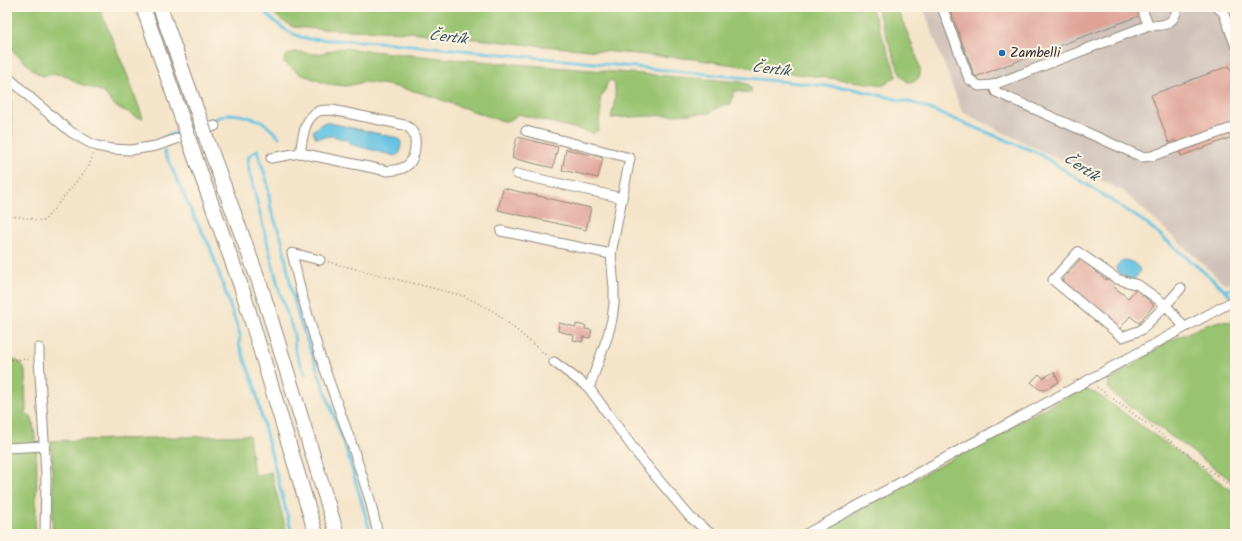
<svg xmlns="http://www.w3.org/2000/svg" width="1242" height="541" font-family="Kalam,sans-serif">
	<style>
		.industrial { fill: #cec1b9 }
		.green { fill: #98c36f; stroke: #62774d }
		.water { fill: #65c3e3; stroke: #487787 }
		.lines { fill: none; stroke-linecap: round; stroke-linejoin: round }
		.stream { stroke: #65c3e3; stroke-width: 3 }
		.building { fill: #dfa297 }
		.minor-casing { stroke: #90887a; stroke-width: 11 }
		.highway-casing { stroke: #90887a; stroke-width: 16 }
		.path { stroke: #90887a; stroke-width: 1.5; stroke-dasharray: 1 3; stroke-linecap: butt }
		.minor { stroke: #fff; stroke-width: 9 }
		.highway { stroke: #fff; stroke-width: 14 }
		.highway-bridge-casing { stroke: #90887a; stroke-width: 16; stroke-linecap: butt }
		.highway-bridge { stroke: #fff; stroke-width: 14 }
		.poi-dot { fill: #1f6fb2; stroke: #fcf5e5; stroke-width: 1.5 }
		.labels { text-anchor: middle; dominant-baseline: central; stroke-width: 4; stroke-linejoin: round; paint-order: stroke }
		.poi-label { font-size: 14px; fill: #2b2b2b; stroke: #fcf5e5; text-anchor: start }
		.water-label { font-size: 15px; font-style: italic; fill: #3c5962; stroke: #fcf5e5 }
	</style>
	<rect width="100%" height="100%" fill="#fcf5e5"/>
	<filter id="ink" filterUnits="userSpaceOnUse"><feTurbulence type="fractalNoise" baseFrequency=".025" numOctaves="2"/><feDisplacementMap in="SourceGraphic" scale="8" xChannelSelector="R" yChannelSelector="G"/><feConvolveMatrix kernelMatrix="1 2 1 2 8 2 1 2 1" color-interpolation-filters="sRGB"/></filter>
	<filter id="wash" filterUnits="userSpaceOnUse"><feTurbulence type="fractalNoise" baseFrequency=".012" numOctaves="4" result="noise"/><feDisplacementMap in="SourceGraphic" scale="16" xChannelSelector="R" yChannelSelector="G"/><feGaussianBlur stdDeviation="0.9" result="paint"/><feColorMatrix in="noise" values="0 0 0 0 0 0 0 0 0 0 0 0 0 0 0 0 0 1.4 0 .05"/><feComposite in="paint" operator="in"/></filter>
	<g filter="url(#wash)">
		<rect width="100%" height="100%" fill="#f4e4c9"/>
		<path class="industrial" d="M 923,7 L 1235,7 L 1235,280 L 1226,285 L 1123,191 L 962,112 Z"/>
		<g class="green">
			<path d="M 7,7 L 99,7 L 128,77 L 143,118 L 136,117 L 128,112 L 116,107 L 105,94 L 98,90 L 77,83 L 65,75 L 53,74 L 42,76 L 33,70 L 7,45 Z"/>
			<path d="M 267,7 L 871,7 L 897,76 L 884,85 L 774,71 L 694,59 L 532,45 L 410,32 L 317,29 L 293,27 L 280,19 Z"/>
			<path d="M 876,7 L 896,7 C 901,19 923,65 920,75 C 918,81 912,82 907,82 L 900,74 Z"/>
			<path d="M 341,48 L 441,58 L 741,82 L 749,85 L 751,89 L 751,93 L 734,91 L 731,104 L 722,105 L 709,113 L 611,118 C 614,106 617,94 614,82 L 611,80 L 607,83 L 605,91 L 600,99 L 601,109 L 598,130 L 593,133 L 518,114 C 511,121 507,122 498,120 L 422,93 L 388,85 L 365,82 L 346,86 L 327,84 L 300,74 L 284,62 L 285,57 C 299,47 302,55 316,54 C 324,53 333,50 341,48 Z"/>
			<path d="M 7,86 L 11,91 L 12,144 L 7,155 Z"/>
			<path d="M 1219,321 L 1235,322 L 1235,483 L 1138,412 L 1114,395 L 1109,389 L 1108,384 L 1110,380 L 1171,340 L 1206,325 Z"/>
			<path d="M 7,356 C 14,360 23,362 25,370 L 26,414 L 32,418 C 40,455 36,496 35,534 L 7,534 Z"/>
			<path d="M 1084,389 L 1097,394 L 1106,400 L 1235,493 L 1235,534 L 816,534 L 858,510 L 1078,390 Z"/>
			<path d="M 249,435 L 254,475 L 264,474 L 271,472 L 287,534 L 52,534 L 53,496 L 51,441 Z"/>
		</g>
		<g class="water">
			<path d="M 326,122 L 398,138 L 401,142 L 400,153 L 395,156 L 349,144 L 348,140 L 332,136 L 316,138 L 313,131 L 318,126 Z"/>
			<path d="M 1124,260 C 1131,261 1138,264 1140,271 L 1134,280 C 1125,277 1118,277 1116,267 L 1120,262 Z"/>
		</g>
		<g class="lines">
			<g class="stream">
				<path d="M 259,7 C 275,22 286,34 308,39 L 380,42 L 849,88 L 917,104 L 1038,153 L 1146,223 L 1226,291 L 1232,298"/>
				<path d="M 206,122 L 229,114 L 240,115 L 262,121 L 279,137"/>
				<path d="M 163,138 L 182,131"/>
				<path d="M 258,150 C 250,155 247,155 248,166 L 280,293 L 294,334 L 295,351 L 305,374"/>
				<path d="M 164,151 L 193,215 L 210,247 L 240,335 L 239,344 L 255,387 L 262,418 L 292,534"/>
				<path d="M 257,151 L 267,181 L 271,210 L 282,240 L 292,293 L 300,321 L 347,452 L 371,534"/>
				<path d="M 1226,291 L 1235,286"/>
			</g>
		</g>
		<g id="blocks">
			<g class="building">
				<path d="M 949,7 L 1136,7 L 1139,16 L 975,77 Z"/>
				<path d="M 1229,66 L 1235,81 L 1235,136 L 1181,156 L 1175,140 L 1169,143 L 1151,95 Z"/>
				<path d="M 517,137 L 558,147 L 553,168 L 512,158 Z"/>
				<path d="M 566,149 L 603,158 L 598,178 L 562,170 Z"/>
				<path d="M 503,188 L 591,208 L 586,230 L 498,210 Z"/>
				<path d="M 1081,259 L 1106,280 L 1109,276 L 1116,282 L 1113,286 L 1128,298 L 1136,289 L 1154,305 L 1139,323 L 1130,316 L 1119,330 L 1061,282 Z"/>
				<path d="M 559,323 L 576,327 L 576,324 L 586,326 L 585,329 L 592,330 L 590,338 L 583,337 L 582,342 L 573,340 L 574,335 L 558,331 Z"/>
				<path d="M 1054,372 L 1059,382 L 1044,390 L 1039,389 L 1031,382 L 1039,374 L 1043,378 Z"/>
			</g>
		</g>
	</g>
	<g filter="url(#ink)">
		<use href="#blocks" fill-opacity="0" stroke="#90887a" stroke-width="1"/>
		<g class="lines">
			<defs>
				<g id="minor">
					<path d="M 942,7 L 969,79 L 979,86 L 993,85 L 1149,25"/>
					<path d="M 1143,7 L 1143,8 L 1144,15 L 1149,25 C 1164,27 1176,23 1177,7"/>
					<path d="M 1217,7 L 1223,12 L 1235,44"/>
					<path d="M 7,76 L 34,101 L 71,132 L 90,143 L 97,146 L 111,149 L 131,150 L 156,146 L 215,126"/>
					<path d="M 993,85 L 996,92 L 1142,157 L 1152,156 L 1235,127"/>
					<path d="M 526,131 L 630,158 L 622,198"/>
					<path d="M 271,158 L 300,153 L 388,171 C 395,170 403,170 409,164 C 415,157 418,139 412,131 C 410,128 407,126 404,125 L 332,110 C 328,110 322,110 319,111 C 303,118 303,139 300,153"/>
					<path d="M 501,231 L 611,254 L 622,198 L 517,174"/>
					<path d="M 320,260 L 292,253 L 301,292 L 320,356 L 353,448 L 370,500 L 378,534"/>
					<path d="M 1181,288 L 1166,305 L 1141,330 L 1122,337 L 1053,280 L 1078,252 L 1117,279 L 1138,285 L 1166,305 L 1184,327"/>
					<path d="M 39,348 L 39,358 L 46,474 L 45,534"/>
					<path d="M 554,362 L 589,388 L 642,460 L 690,517 L 711,534"/>
					<path d="M 589,388 L 608,335 L 612,319 L 614,304 L 614,288 L 611,254"/>
					<path d="M 7,448 L 44,446"/>
					<path d="M 806,534 L 1235,300"/>
				</g>
				<g id="highway">
					<path d="M 143,7 L 185,127"/>
					<path d="M 160,7 L 201,122"/>
					<path d="M 207,140 L 261,287 L 337,534"/>
					<path d="M 191,146 L 243,292 L 316,534"/>
				</g>
			</defs>
			<use href="#minor" class="minor-casing"/>
			<use href="#highway" class="highway-casing"/>
			<g class="path">
				<path d="M 7,215 L 44,221 L 89,166 L 94,153"/>
				<path d="M 328,262 L 464,296 L 495,312 L 547,356"/>
				<path d="M 7,360 L 31,359"/>
				<path d="M 1097,387 L 1235,489"/>
			</g>
			<use href="#minor" class="minor"/>
			<use href="#highway" class="highway"/>
			<defs>
				<g id="highway-bridge">
					<path d="M 201,122 L 207,140"/>
					<path d="M 185,127 L 191,146"/>
				</g>
			</defs>
			<use href="#highway-bridge" class="highway-bridge-casing"/>
			<use href="#highway-bridge" class="highway-bridge"/>
		</g>
	</g>
	<circle class="poi-dot" cx="1002" cy="53" r="4"/>
	<g class="labels">
		<g class="poi-label">
			<text x="1010" y="53">Zambelli</text>
		</g>
		<g class="water-label">
			<text transform="translate(448 38) rotate(6)">Čertík</text>
			<text transform="translate(771 70) rotate(6)">Čertík</text>
			<text transform="translate(1081 168) rotate(33)">Čertík</text>
		</g>
	</g>
	<rect width="1242" height="541" fill="none" stroke="#fcf5e5" stroke-width="24"/>
</svg>
